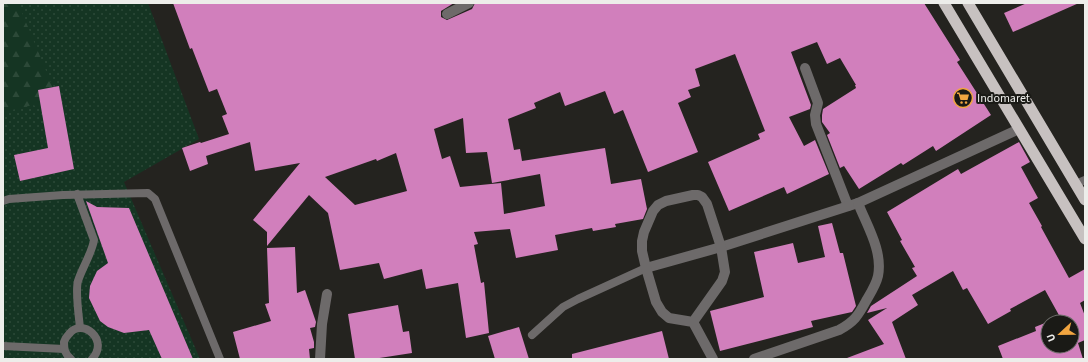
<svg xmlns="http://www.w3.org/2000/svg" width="1088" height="362" font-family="'Source Sans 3',sans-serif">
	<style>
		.grass { fill: url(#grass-dots) }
		.forest { fill: url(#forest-firs) }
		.building { fill: #d17fbc; fill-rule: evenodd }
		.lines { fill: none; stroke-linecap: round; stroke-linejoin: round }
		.service { stroke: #6d6a6a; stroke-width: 8 }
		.minor { stroke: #6d6a6a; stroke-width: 10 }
		.trunk { stroke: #c7c1c0; stroke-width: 11 }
		.labels { text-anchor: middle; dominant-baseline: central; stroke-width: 4; stroke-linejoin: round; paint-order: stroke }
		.poi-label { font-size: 12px; fill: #ededea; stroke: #1a1a16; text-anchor: start }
	</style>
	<defs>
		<pattern id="grass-dots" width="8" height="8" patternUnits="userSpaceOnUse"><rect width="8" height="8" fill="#153523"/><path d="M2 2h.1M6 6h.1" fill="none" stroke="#2c4938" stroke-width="1.8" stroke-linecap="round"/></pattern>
		<pattern id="forest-firs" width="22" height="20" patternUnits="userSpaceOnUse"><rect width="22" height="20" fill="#153523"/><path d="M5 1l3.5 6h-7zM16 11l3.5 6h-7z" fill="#2c4938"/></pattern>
	</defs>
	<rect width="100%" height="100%" fill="#24231f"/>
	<path class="grass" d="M 3,3 L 148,3 L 199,139 L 124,182 L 200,359 L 3,359 Z"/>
	<path class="forest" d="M 3,3 L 18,3 L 66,119 L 33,105 L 3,112 Z"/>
	<g class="building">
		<path d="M 173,3 L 454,3 L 441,11 L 441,17 L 447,20 L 472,9 L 475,3 L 924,3 L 960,60 L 957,62 L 991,115 L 936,151 L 933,146 L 903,165 L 901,163 L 859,189 L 844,166 L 840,168 L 827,135 L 830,133 L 822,122 L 822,115 L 823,109 L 856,88 L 855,85 L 856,85 L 840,58 L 827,64 L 817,42 L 791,52 L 811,105 L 810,109 L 789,117 L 804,146 L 815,140 L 829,174 L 787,194 L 784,187 L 729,211 L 708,162 L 760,139 L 758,134 L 765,131 L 735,54 L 695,69 L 700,86 L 688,90 L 691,97 L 678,103 L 698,152 L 648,172 L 623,110 L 614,114 L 605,91 L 565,106 L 560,92 L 534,103 L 536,108 L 508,119 L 514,150 L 520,149 L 522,161 L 605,148 L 611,184 L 641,179 L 647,209 L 643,219 L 615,224 L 616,227 L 593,231 L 592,228 L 555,235 L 558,250 L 516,258 L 510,229 L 474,232 L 478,244 L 474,245 L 481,283 L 484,282 L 489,333 L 466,338 L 458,283 L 426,289 L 422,269 L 384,279 L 379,263 L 340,270 L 328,213 L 309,195 L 267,246 L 267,232 L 253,220 L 300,163 L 255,171 L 250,142 L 206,156 L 208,164 L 190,171 L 182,148 L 200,142 L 201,143 L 229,134 L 222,116 L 227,114 L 217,89 L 209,92 L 192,48 L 190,49 ZM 463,118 L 466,153 L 487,152 L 492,183 L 540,174 L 545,206 L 504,214 L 501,183 L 460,187 L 450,156 L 442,159 L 434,129 ZM 396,153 L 407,191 L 355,205 L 325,177 L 376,159 L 377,161 Z"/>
		<path d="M 1027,3 L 1079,3 L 1013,32 L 1004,13 Z"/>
		<path d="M 59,86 L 74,169 L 20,181 L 14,155 L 48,148 L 38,90 Z"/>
		<path d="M 1019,142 L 1030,162 L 1021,167 L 1038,198 L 1029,203 L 1042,226 L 1041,227 L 1069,278 L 1085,269 L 1085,300 L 1080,303 L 1085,316 L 1085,340 L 1078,343 L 1083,359 L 1003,359 L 998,346 L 1036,331 L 1035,327 L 1060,317 L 1045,290 L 1010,309 L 1011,311 L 988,324 L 967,288 L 963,290 L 953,271 L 912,295 L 918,305 L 892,322 L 906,359 L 848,359 L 847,358 L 884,344 L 868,320 L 887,308 L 867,313 L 871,306 L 917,276 L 912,268 L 915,267 L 900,241 L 902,240 L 887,212 L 958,169 L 961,174 ZM 1048,322 L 1072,322 L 1072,346 L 1048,346 Z"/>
		<path d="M 86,201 L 97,207 L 129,208 L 193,359 L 162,359 L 149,330 L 124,333 L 108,327 L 100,321 L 89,298 L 90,286 L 97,271 L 108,263 Z"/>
		<path d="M 832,223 L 840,253 L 843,253 L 856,306 L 852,312 L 811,321 L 813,327 L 720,351 L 710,311 L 764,297 L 754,252 L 793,243 L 798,263 L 825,257 L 818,226 Z"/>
		<path d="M 295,247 L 297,293 L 305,290 L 316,322 L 315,327 L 310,328 L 314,342 L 314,348 L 309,349 L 310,359 L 240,359 L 233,332 L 271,321 L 265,304 L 269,303 L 267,248 Z"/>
		<path d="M 398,305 L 403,332 L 409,331 L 412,353 L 373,359 L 355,359 L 348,314 Z"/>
		<path d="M 519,327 L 529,359 L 495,359 L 488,336 Z"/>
		<path d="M 662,331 L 669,359 L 572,359 L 572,354 Z"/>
	</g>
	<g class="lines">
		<g class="service">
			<path d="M 1076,184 L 1085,180"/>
			<path d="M 77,194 L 94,240 C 92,253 82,268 78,281 C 75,291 79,317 80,328"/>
			<path d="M 3,201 L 9,199 L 63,195 L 148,193 L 155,199 L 220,359"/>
			<path d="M 532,335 L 563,307 L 578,299 L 646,268"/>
			<path d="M 3,346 L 64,349"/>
			<path d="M 71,359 C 65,354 64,350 64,342 C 65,339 66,337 69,334 C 82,317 110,340 92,359"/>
		</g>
		<g class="minor">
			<path d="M 447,14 L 469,3"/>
			<path d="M 805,68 L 818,103 L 815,115 L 816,124 L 848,206"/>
			<path d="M 646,268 L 721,247 L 858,203 L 1019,129"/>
			<path d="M 693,322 L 722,281 L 725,272 L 721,247 L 707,204 L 702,197 L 698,195 L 693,195 L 666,201 L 658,205 L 653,211 L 644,232 L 642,241 L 642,251 L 646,268 L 656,302 L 662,312 L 669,318 L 693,322 L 713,359"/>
			<path d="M 320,359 L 322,324 L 327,294"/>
			<path d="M 754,359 L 839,330 C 854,322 858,316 866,301 C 870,294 876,285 878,276 C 883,251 867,226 858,203"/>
		</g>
		<g class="trunk">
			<path d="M 944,3 L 1085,239"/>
			<path d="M 968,3 L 1085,200"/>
		</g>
	</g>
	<defs>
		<symbol id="supermarket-ring" viewBox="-11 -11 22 22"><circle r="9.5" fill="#1a1a16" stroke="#f1a540" stroke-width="1.5"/><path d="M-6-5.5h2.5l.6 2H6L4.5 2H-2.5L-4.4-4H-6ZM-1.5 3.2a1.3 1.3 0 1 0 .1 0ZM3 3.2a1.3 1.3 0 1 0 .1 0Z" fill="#f1a540"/></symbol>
	</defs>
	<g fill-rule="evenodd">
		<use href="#supermarket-ring" x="952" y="87" width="22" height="22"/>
	</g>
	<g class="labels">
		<g class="poi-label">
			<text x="977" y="98">Indomaret</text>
		</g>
	</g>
	<rect width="1088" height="362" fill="none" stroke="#ededea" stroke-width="8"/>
	<g transform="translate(1060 334) rotate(248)"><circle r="19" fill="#1a1a16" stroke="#6e6e6b"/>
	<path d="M0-3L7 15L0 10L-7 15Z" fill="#f1a540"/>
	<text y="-6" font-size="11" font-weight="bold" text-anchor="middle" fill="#ededea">U</text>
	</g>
</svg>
